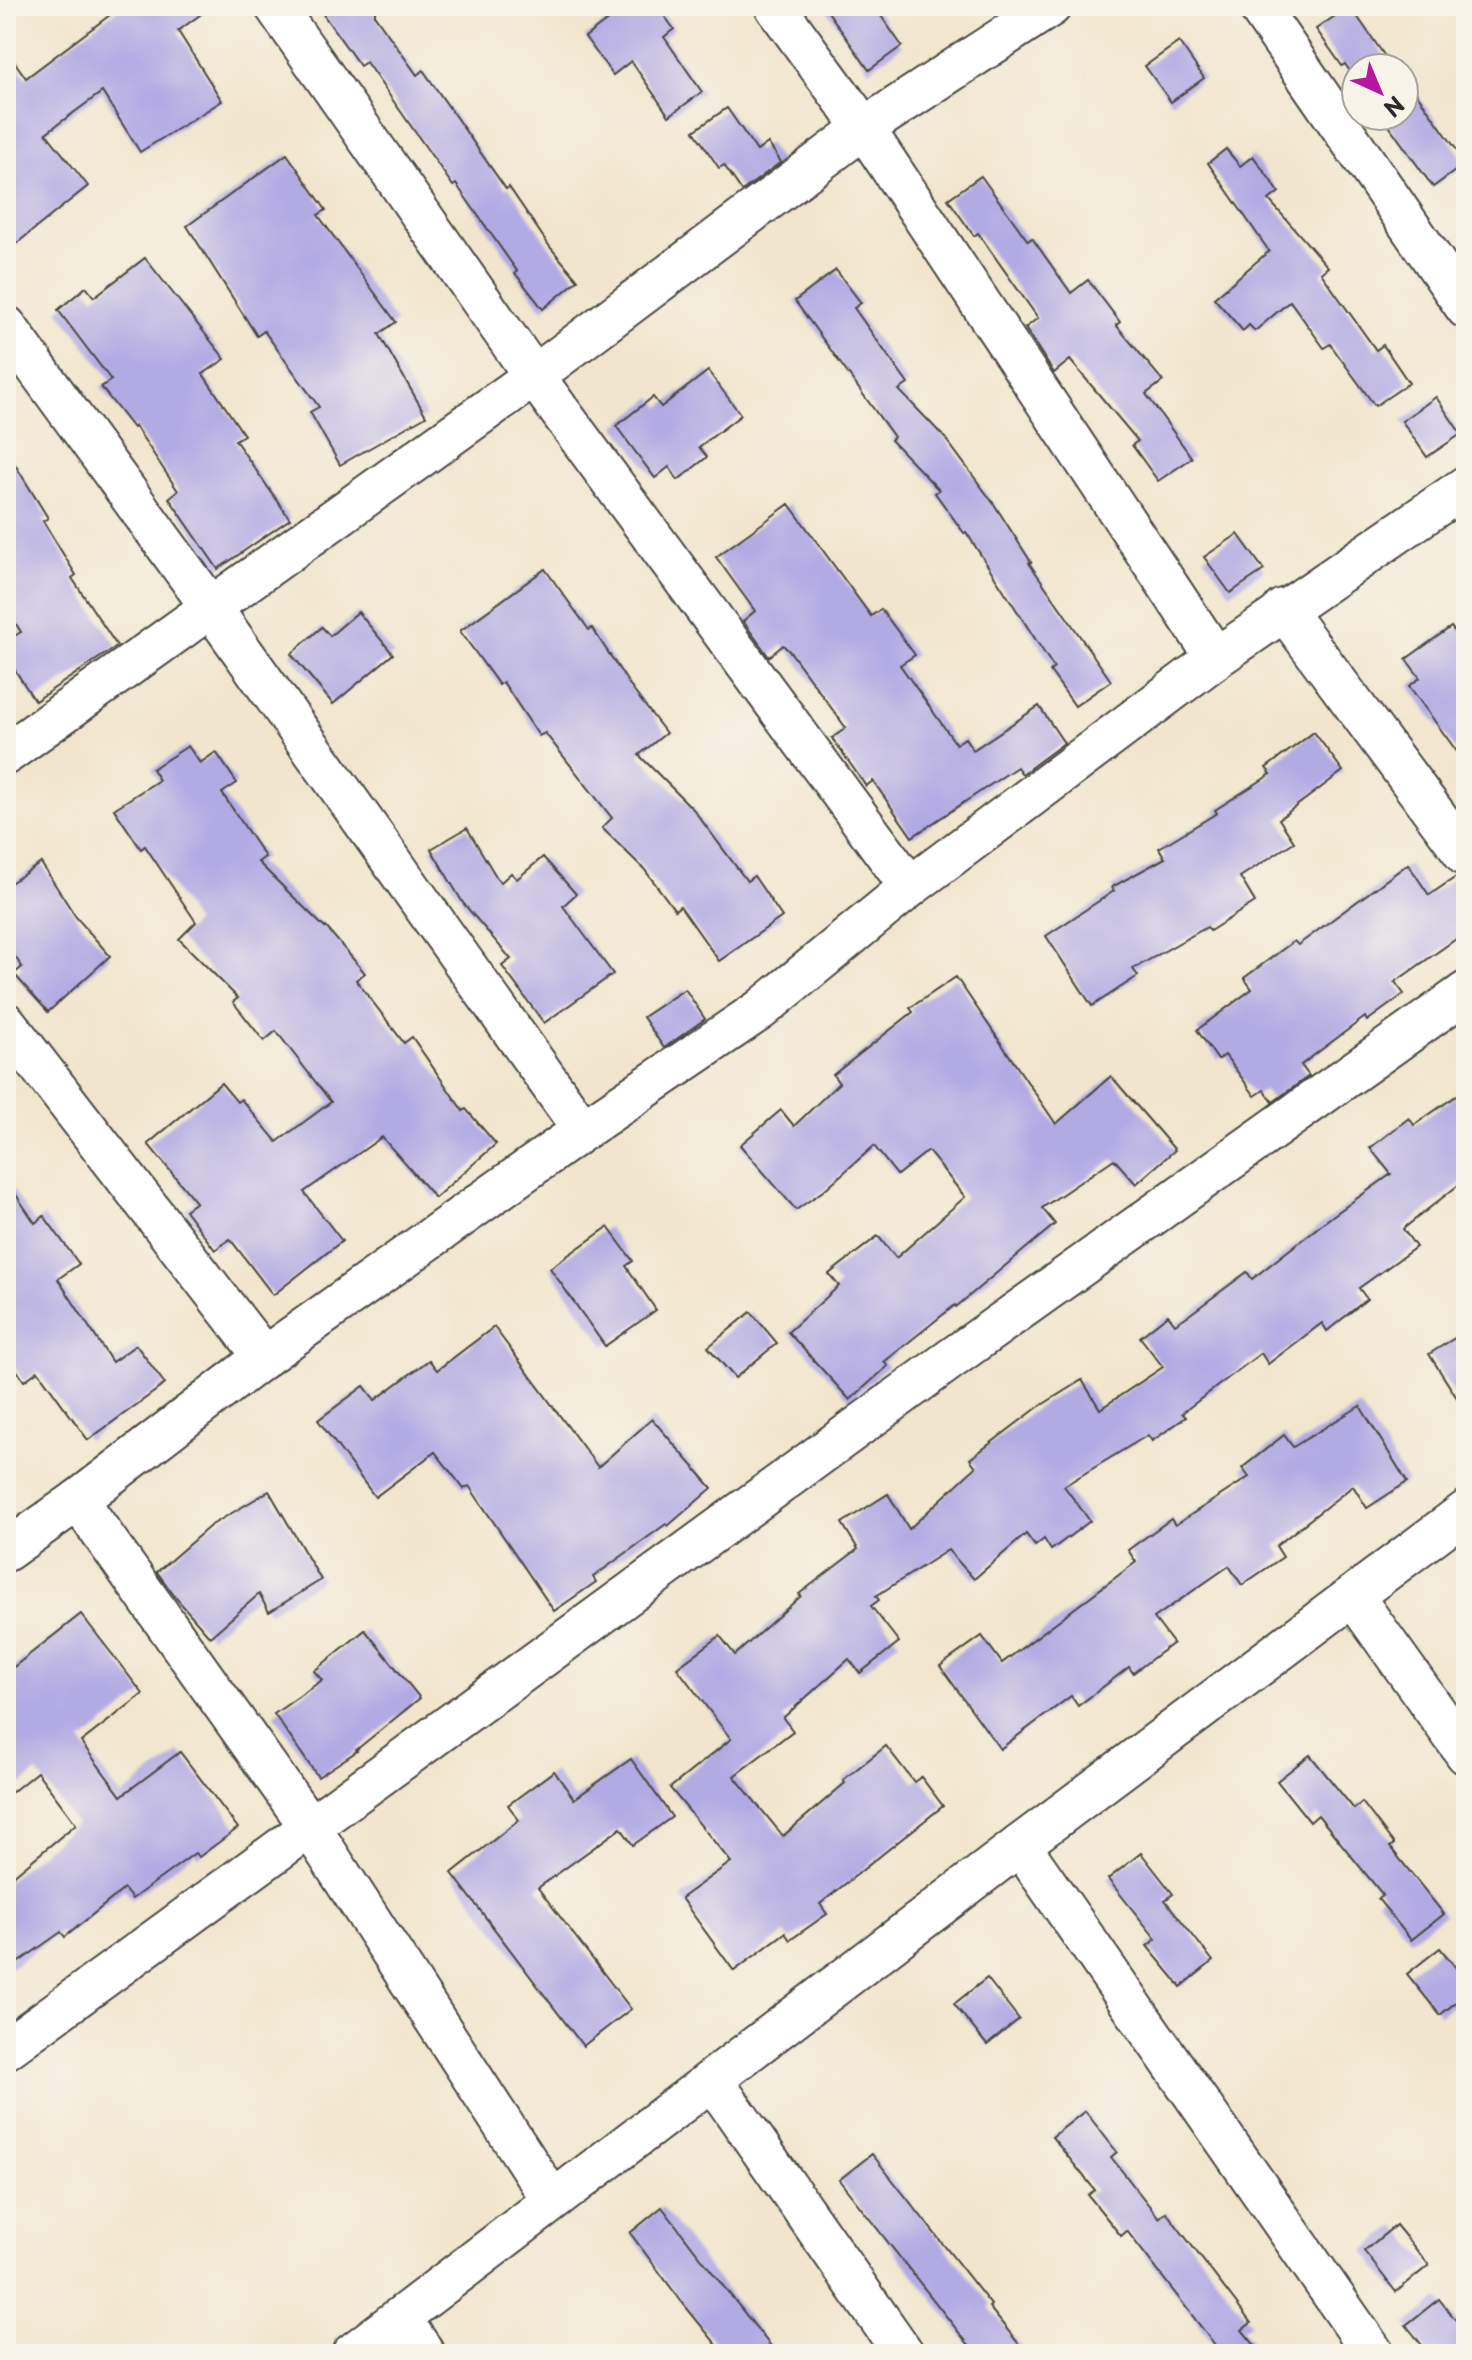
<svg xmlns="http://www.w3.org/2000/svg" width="1472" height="2360" font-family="'Playpen Sans',sans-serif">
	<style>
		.building { fill: #b2aae3 }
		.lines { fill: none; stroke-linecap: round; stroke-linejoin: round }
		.street-casing { stroke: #494743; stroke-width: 44 }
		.street { stroke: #fff; stroke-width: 40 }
	</style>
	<rect width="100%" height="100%" fill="#f7f3e8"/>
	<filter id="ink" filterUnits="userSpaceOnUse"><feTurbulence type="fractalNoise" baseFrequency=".0125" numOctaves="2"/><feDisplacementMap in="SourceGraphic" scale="16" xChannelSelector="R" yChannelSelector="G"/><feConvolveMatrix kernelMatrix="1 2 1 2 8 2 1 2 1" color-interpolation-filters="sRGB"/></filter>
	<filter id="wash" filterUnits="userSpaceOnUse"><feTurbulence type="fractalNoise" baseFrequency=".006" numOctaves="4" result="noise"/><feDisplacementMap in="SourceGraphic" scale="32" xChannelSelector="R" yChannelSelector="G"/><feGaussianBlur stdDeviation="1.8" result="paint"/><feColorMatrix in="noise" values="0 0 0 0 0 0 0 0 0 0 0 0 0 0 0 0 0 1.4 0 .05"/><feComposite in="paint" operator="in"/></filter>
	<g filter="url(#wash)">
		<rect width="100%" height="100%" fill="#f1e6cd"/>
		<g id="blocks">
			<g class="building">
				<path d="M 122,6 L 212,6 L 178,31 L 222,101 L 140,152 L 102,92 L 46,133 L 88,186 L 6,252 L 6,50 L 26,78 Z"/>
				<path d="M 317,6 L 375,6 L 375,16 L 417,75 L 423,70 L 506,189 L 509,187 L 550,247 L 578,280 L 543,309 L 515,273 L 517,271 L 456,184 L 453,186 L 366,62 L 360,66 Z"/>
				<path d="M 626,6 L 657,6 L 674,29 L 664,37 L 702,92 L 669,116 L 631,61 L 613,75 L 585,37 Z"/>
				<path d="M 824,6 L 874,6 L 902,46 L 869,70 Z"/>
				<path d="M 1350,6 L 1393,68 L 1356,68 L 1356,80 L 1345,64 L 1342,66 L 1316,29 Z"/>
				<path d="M 1179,42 L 1204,78 L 1171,102 L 1145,66 Z"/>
				<path d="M 1404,76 L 1466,163 L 1433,187 L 1382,116 L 1404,116 Z"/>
				<path d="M 727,108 L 757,151 L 768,143 L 781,162 L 742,191 L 724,165 L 719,168 L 694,131 Z"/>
				<path d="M 1226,149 L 1240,166 L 1253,156 L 1279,192 L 1269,200 L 1328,267 L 1321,273 L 1376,350 L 1383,345 L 1409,383 L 1375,406 L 1330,344 L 1324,348 L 1290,301 L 1255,331 L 1249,325 L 1243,331 L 1214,298 L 1269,251 L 1208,163 Z"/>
				<path d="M 287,154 L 326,210 L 318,215 L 396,322 L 379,334 L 426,416 L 340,465 L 310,412 L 319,407 L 264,331 L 257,336 L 187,226 Z"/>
				<path d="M 981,176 L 1028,241 L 1032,238 L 1071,293 L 1088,280 L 1120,322 L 1116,325 L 1163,381 L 1146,394 L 1192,458 L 1158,481 L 1132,445 L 1138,441 L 1070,360 L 1054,373 L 1025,328 L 1038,318 L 978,233 L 974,236 L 948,199 Z"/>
				<path d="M 145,258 L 225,359 L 203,374 L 244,435 L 235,440 L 290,519 L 218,569 L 169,498 L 178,491 L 135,426 L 133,428 L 101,387 L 111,380 L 58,310 L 86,287 L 94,297 Z"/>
				<path d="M 836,270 L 861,303 L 854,308 L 908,384 L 899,390 L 945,438 L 994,504 L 1031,562 L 1029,563 L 1111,681 L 1075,706 L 1050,671 L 1054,668 L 966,532 L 964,533 L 935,493 L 939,490 L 891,440 L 894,437 L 795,301 Z"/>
				<path d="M 708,371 L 741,415 L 699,447 L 707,457 L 678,480 L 669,467 L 655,478 L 616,426 L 653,397 L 661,407 Z"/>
				<path d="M 1436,397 L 1461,434 L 1427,457 L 1402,421 Z"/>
				<path d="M 6,450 L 48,518 L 43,521 L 76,575 L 72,578 L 117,646 L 35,701 L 6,656 L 6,641 L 21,632 L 6,608 Z"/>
				<path d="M 789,504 L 871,616 L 881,609 L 915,655 L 900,665 L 956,744 L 965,738 L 973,750 L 1039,706 L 1064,743 L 1022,774 L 1017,767 L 912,837 L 873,781 L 866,786 L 832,738 L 846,728 L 791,653 L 783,645 L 769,657 L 743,621 L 755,611 L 716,557 Z"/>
				<path d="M 1238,534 L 1264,570 L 1230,593 L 1204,557 Z"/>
				<path d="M 545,569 L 589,630 L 592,628 L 633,690 L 666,733 L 639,755 L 693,809 L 747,881 L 754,876 L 782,917 L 719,961 L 680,906 L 675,910 L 644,869 L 602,828 L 612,818 L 545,733 L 539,736 L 503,682 L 499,685 L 460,631 Z"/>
				<path d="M 358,612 L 393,654 L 333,704 L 291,654 L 322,627 L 330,636 Z"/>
				<path d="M 1466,621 L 1466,764 L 1409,686 L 1420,678 L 1406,659 L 1451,627 L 1454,631 Z"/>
				<path d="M 1314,732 L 1343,771 L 1279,819 L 1294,842 L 1240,877 L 1255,902 L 1210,931 L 1207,927 L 1133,969 L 1138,976 L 1092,1006 L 1046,936 L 1114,891 L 1112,887 L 1165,858 L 1159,848 L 1217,813 L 1215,810 L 1271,774 L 1266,768 Z"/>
				<path d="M 188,746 L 200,763 L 216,752 L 237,783 L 222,793 L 265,857 L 258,862 L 325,928 L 326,927 L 365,973 L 356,980 L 404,1043 L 412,1037 L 463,1111 L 466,1109 L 496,1144 L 435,1198 L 382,1137 L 304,1192 L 342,1241 L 273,1295 L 230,1239 L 215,1250 L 185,1210 L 196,1202 L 148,1144 L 221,1083 L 237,1102 L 241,1099 L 277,1142 L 331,1102 L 276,1031 L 264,1041 L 233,1002 L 238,998 L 179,939 L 196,922 L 145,846 L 141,849 L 114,809 L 159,780 L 152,769 Z"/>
				<path d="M 467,828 L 500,883 L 511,873 L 517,879 L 543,857 L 576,894 L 563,906 L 613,974 L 544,1023 L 502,966 L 511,959 L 463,903 L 431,849 Z"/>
				<path d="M 41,863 L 76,917 L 110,956 L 48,1012 L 14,974 L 22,967 L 6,943 L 6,886 Z"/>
				<path d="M 1408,864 L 1429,895 L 1456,877 L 1466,879 L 1466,932 L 1395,982 L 1404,994 L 1367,1021 L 1365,1017 L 1301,1065 L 1309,1076 L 1273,1102 L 1264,1090 L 1255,1096 L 1225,1055 L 1218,1060 L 1197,1030 L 1252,989 L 1244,978 L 1294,941 L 1298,945 Z"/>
				<path d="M 956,977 L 1056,1124 L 1111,1076 L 1175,1150 L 1136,1184 L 1114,1159 L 1042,1208 L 1055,1224 L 956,1307 L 955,1305 L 884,1362 L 888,1366 L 850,1400 L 788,1332 L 839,1286 L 829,1274 L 878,1236 L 896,1258 L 965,1197 L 928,1151 L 897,1175 L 874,1146 L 823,1191 L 796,1210 L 740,1145 L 781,1110 L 794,1126 L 839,1083 L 833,1075 L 913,1012 L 910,1008 Z"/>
				<path d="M 685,989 L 705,1019 L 664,1048 L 643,1017 Z"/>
				<path d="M 1466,1089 L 1466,1179 L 1403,1229 L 1416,1247 L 1359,1288 L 1367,1299 L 1327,1331 L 1322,1323 L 1268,1364 L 1261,1353 L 1182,1413 L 1186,1417 L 1152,1441 L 1148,1435 L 1064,1486 L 1090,1521 L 1051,1550 L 1044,1539 L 1035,1546 L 1026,1534 L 974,1579 L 948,1550 L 876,1596 L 879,1600 L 871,1606 L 899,1642 L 860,1673 L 849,1659 L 783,1718 L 793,1731 L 734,1776 L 783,1836 L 845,1783 L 843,1780 L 886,1746 L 914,1782 L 921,1777 L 943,1806 L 820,1904 L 827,1914 L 790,1940 L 785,1933 L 734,1971 L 681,1898 L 731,1862 L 670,1788 L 731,1739 L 677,1668 L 720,1636 L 735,1655 L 801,1596 L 799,1594 L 858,1549 L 842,1523 L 888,1494 L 909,1529 L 976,1467 L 970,1459 L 1037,1408 L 1082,1380 L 1100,1409 L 1163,1367 L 1140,1337 L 1168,1315 L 1175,1324 L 1189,1315 L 1247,1272 L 1252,1279 L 1331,1217 L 1391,1174 L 1370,1148 L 1409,1118 L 1414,1125 Z"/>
				<path d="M 6,1180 L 35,1223 L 44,1216 L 79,1264 L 58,1279 L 112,1362 L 136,1345 L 165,1384 L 88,1440 L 38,1371 L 24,1381 L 6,1354 Z"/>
				<path d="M 608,1227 L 633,1261 L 626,1266 L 656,1310 L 605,1346 L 550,1268 Z"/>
				<path d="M 751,1312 L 777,1343 L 735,1378 L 708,1347 Z"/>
				<path d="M 494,1327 L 598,1467 L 652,1419 L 712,1488 L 668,1526 L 666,1524 L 593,1577 L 596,1582 L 554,1611 L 469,1486 L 464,1489 L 435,1452 L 375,1497 L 318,1420 L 364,1386 L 375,1400 L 429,1360 L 437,1370 Z"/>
				<path d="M 1466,1331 L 1466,1412 L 1429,1354 Z"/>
				<path d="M 1360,1406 L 1407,1482 L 1367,1508 L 1353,1486 L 1276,1546 L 1283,1557 L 1242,1585 L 1229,1566 L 1154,1618 L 1173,1643 L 1133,1673 L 1129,1667 L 1078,1706 L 1071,1696 L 1000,1749 L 940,1666 L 982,1636 L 1002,1663 L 1136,1562 L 1128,1550 L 1171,1519 L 1175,1525 L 1249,1477 L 1242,1468 L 1284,1435 L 1293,1447 Z"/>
				<path d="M 269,1491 L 321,1580 L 269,1612 L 259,1594 L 210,1637 L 176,1598 L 157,1572 L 210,1526 Z"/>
				<path d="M 81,1614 L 143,1694 L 81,1742 L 121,1796 L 180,1752 L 238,1828 L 199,1857 L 195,1853 L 132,1899 L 124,1889 L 65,1937 L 61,1932 L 6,1971 L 6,1882 L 76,1824 L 37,1772 L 6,1797 L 6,1673 Z"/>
				<path d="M 365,1630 L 420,1698 L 356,1750 L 357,1751 L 318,1777 L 274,1714 L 322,1680 L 314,1671 Z"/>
				<path d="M 1310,1755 L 1354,1809 L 1362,1802 L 1394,1844 L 1390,1847 L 1444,1914 L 1411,1940 L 1378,1899 L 1383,1895 L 1318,1815 L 1310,1822 L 1277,1781 Z"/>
				<path d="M 631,1759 L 672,1817 L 633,1845 L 621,1828 L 538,1888 L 631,2009 L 583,2046 L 452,1873 L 519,1820 L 508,1805 L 554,1771 L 574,1799 Z"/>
				<path d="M 1141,1853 L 1173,1894 L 1165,1900 L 1213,1961 L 1181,1987 L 1147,1946 L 1156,1939 L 1108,1879 Z"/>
				<path d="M 1440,1948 L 1466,1980 L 1466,1994 L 1440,2015 L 1407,1974 Z"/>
				<path d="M 987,1978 L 1019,2019 L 987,2045 L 954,2004 Z"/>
				<path d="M 1085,2111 L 1117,2152 L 1111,2157 L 1159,2218 L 1166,2212 L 1251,2323 L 1242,2330 L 1262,2354 L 1222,2354 L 1127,2231 L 1121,2236 L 1088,2195 L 1095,2190 L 1052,2137 Z"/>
				<path d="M 872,2154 L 991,2305 L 989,2307 L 1027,2354 L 976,2354 L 839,2180 Z"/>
				<path d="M 662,2207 L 694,2249 L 777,2354 L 724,2354 L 681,2301 L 630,2233 Z"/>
				<path d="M 1396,2225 L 1429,2265 L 1396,2292 L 1364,2251 Z"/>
				<path d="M 1439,2299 L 1466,2333 L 1466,2344 L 1454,2354 L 1429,2354 L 1406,2325 Z"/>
			</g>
		</g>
	</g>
	<g filter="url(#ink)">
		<use href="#blocks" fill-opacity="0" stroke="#494743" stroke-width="2"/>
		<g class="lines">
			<defs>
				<g id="street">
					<path d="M 275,6 L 534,376 L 910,887"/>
					<path d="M 775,6 L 864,128 L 1216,658"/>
					<path d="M 1258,6 L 1466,308"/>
					<path d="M 6,326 L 210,606 L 583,1130"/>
					<path d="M 1283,609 L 1466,856"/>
					<path d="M 6,754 L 534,376 L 864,128 L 1051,6"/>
					<path d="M 6,1023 L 264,1357"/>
					<path d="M 78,1500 L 310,1827 L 552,2200"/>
					<path d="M 6,1551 L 78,1500 L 264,1357 L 583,1130 L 760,1010 L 910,887 L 1216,658 L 1466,486"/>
					<path d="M 1353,1596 L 1466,1754"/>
					<path d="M 1020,1845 L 1374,2354"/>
					<path d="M 6,2049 L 948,1361 L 1466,992"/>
					<path d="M 713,2081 L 904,2354"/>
					<path d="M 401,2319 L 425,2354"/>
					<path d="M 352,2354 L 1020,1845 L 1466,1511"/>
				</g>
			</defs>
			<use href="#street" class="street-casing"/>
			<use href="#street" class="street"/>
		</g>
	</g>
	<rect width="1472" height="2360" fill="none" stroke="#f7f3e8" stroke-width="32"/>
	<g transform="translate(1380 92) rotate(136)"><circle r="38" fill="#f7f3e8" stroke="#a5a39c" stroke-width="2"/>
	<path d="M0-6L14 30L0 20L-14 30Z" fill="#b5179e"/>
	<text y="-12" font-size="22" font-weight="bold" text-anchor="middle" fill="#2b2b2b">N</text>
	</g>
</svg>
